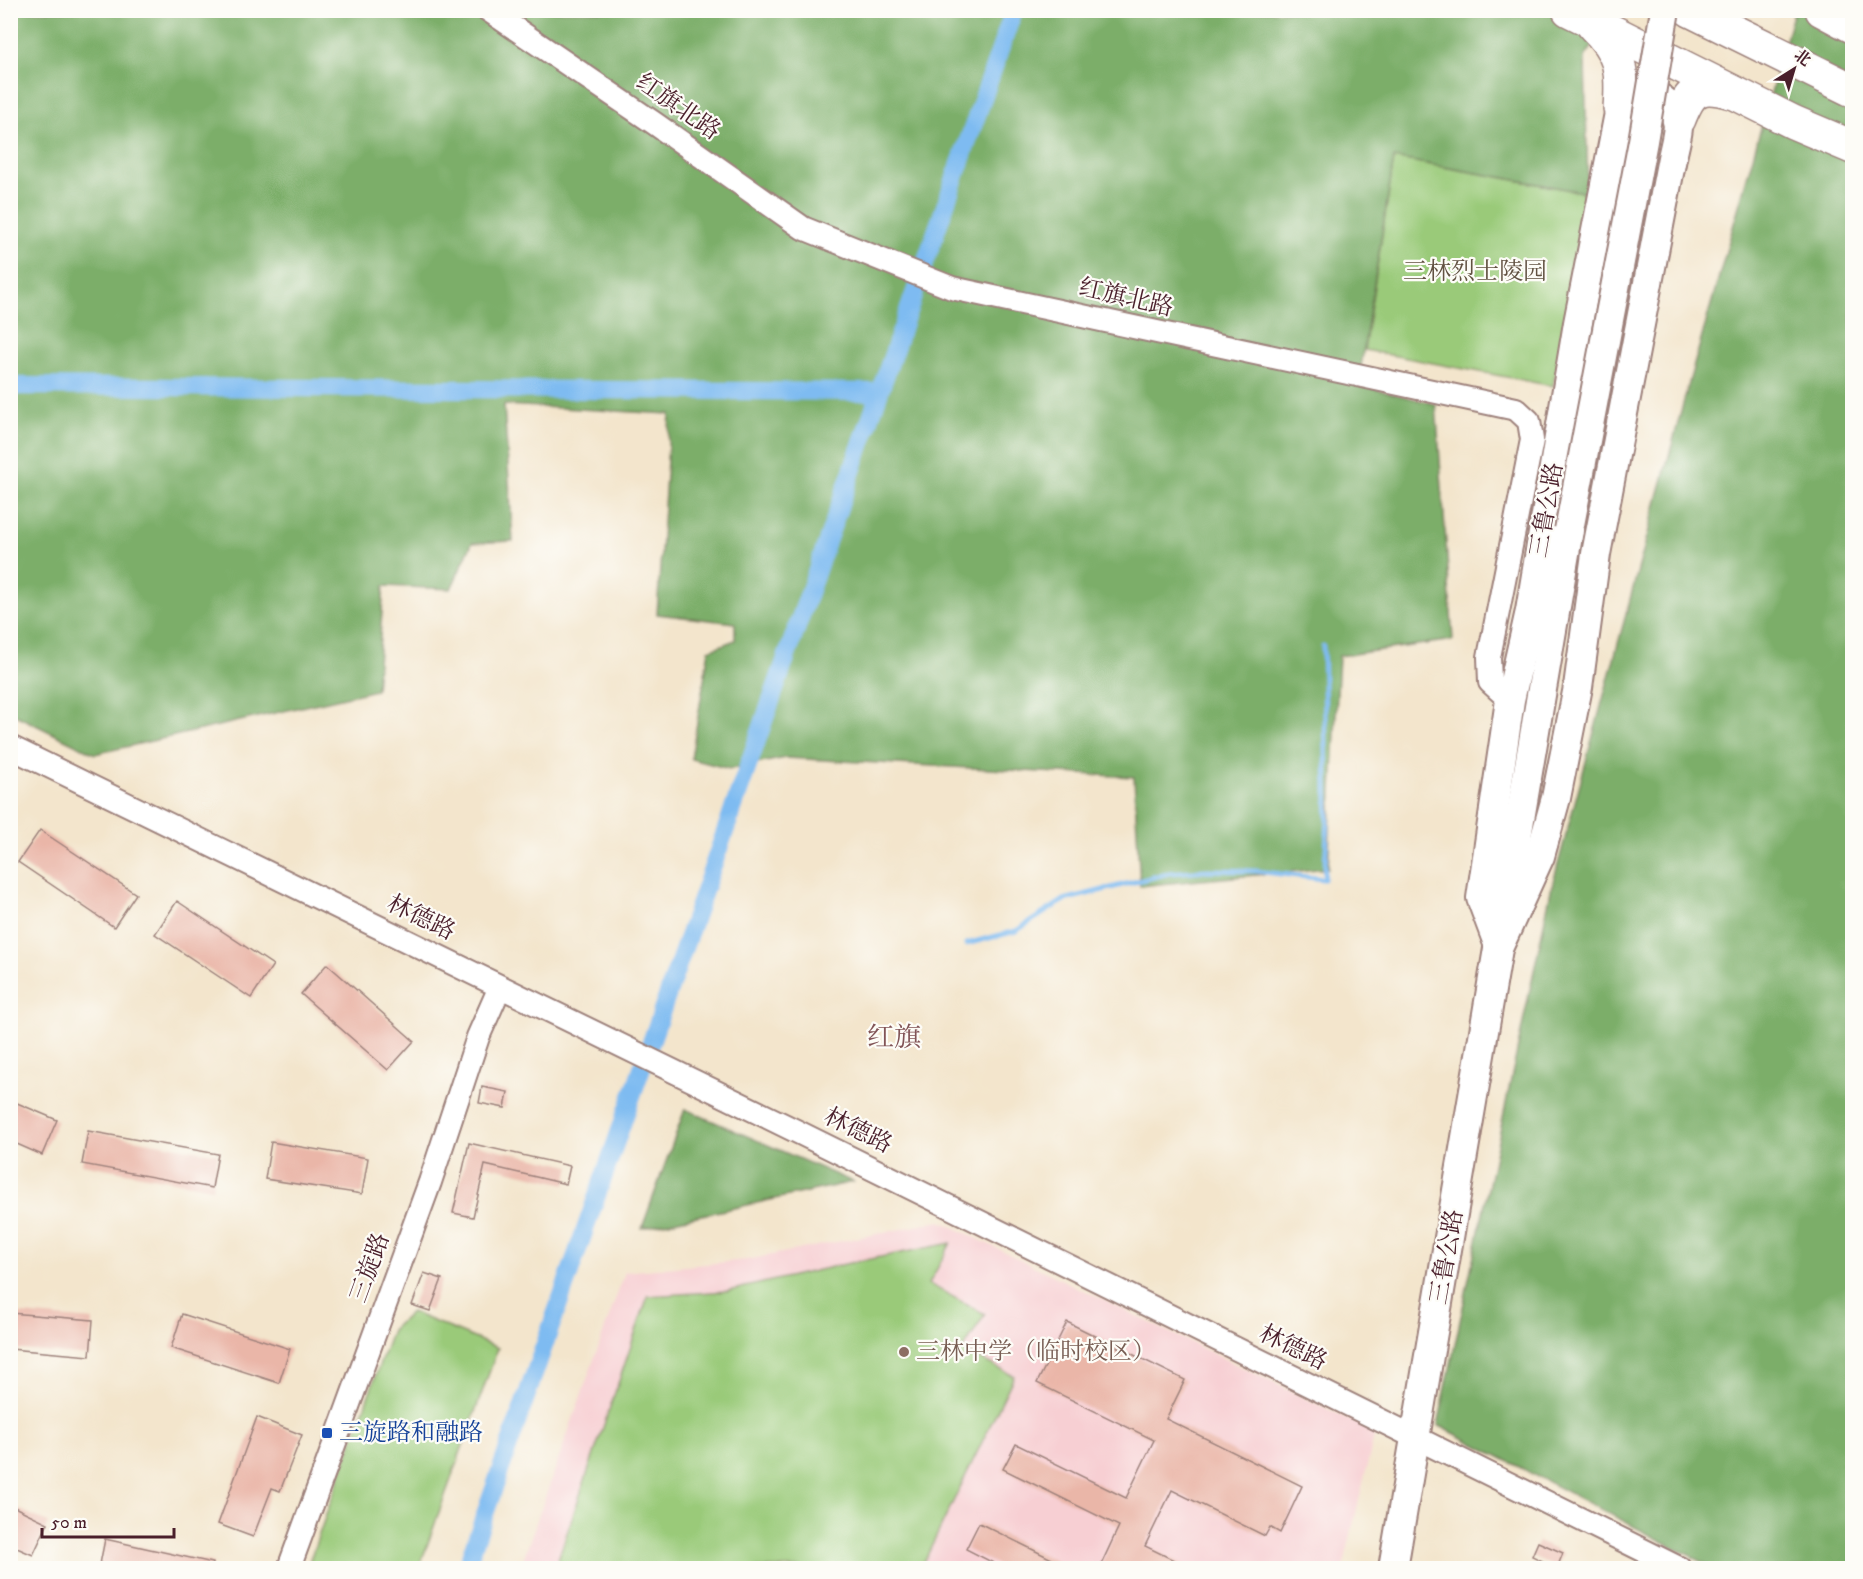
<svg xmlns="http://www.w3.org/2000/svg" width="1863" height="1579" font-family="'IM FELL DW Pica','Noto Serif SC',serif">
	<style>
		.built { fill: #f7cfd3 }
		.green { fill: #9aca79; stroke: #727452; stroke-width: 1.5 }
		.forest { fill: #7bae69; stroke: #62664a; stroke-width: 1.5 }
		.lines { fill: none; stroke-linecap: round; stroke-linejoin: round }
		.stream { stroke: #7ebbf1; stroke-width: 5 }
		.canal { stroke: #7ebbf1; stroke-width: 18 }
		.building { fill: #eab6a8 }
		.minor-casing { stroke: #9e827c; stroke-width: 26 }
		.major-casing { stroke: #9e827c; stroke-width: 32 }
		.highway-casing { stroke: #9e827c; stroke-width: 36 }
		.minor { stroke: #fff; stroke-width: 22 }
		.major { stroke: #fff; stroke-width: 28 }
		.highway { stroke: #fff; stroke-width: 33 }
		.major-bridge-casing { stroke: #9e827c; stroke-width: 32; stroke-linecap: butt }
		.major-bridge { stroke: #fff; stroke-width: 28 }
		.education-dot { fill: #8d6e63; stroke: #fdfcf7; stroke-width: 2 }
		.transit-dot { fill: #1a4fb4; stroke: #fdfcf7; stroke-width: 2 }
		.labels { text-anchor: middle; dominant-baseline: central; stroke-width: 4.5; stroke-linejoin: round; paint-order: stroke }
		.street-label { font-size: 24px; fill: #4a1f2b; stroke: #fdfcf7 }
		.park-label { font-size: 24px; fill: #625242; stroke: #fdfcf7 }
		.education-label { font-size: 24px; fill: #785e54; stroke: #fdfcf7; text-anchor: start }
		.transit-label { font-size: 24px; fill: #164399; stroke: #fdfcf7; text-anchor: start }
		.quarter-label { font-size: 27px; fill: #825457; stroke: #fdfcf7 }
	</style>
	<rect width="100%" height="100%" fill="#fdfcf7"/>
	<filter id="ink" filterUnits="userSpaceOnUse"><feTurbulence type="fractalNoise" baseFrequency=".0167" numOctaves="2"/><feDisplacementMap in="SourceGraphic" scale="12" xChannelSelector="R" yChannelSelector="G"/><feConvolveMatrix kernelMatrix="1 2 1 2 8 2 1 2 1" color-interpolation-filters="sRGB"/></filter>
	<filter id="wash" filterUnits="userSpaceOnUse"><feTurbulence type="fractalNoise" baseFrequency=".008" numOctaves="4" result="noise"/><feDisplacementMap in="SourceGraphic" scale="24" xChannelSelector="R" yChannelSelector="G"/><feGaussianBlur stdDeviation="1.35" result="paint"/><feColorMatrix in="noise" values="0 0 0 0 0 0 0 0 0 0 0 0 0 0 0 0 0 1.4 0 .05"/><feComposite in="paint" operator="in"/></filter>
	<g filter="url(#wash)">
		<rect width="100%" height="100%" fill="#f3e5cc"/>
		<path class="built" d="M 941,1221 L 1375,1432 L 1343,1568 L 520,1568 L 625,1272 L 747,1260 Z"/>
		<g class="green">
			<path d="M 1394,158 L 1588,193 L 1553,386 L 1364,350 Z"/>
			<path d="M 951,1243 L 929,1284 L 985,1314 L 963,1350 L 1014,1376 L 921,1568 L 555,1568 L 648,1296 L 728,1291 L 845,1264 Z"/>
			<path d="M 411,1312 L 498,1348 L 419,1568 L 307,1568 L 392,1330 Z"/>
		</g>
		<g class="forest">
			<path d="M 10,11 L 1617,11 L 1585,57 L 1588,193 L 1394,158 L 1358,385 L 1436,404 L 1453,640 L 1339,656 L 1328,868 L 1140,886 L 1134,777 L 786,758 L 730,769 L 691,759 L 709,650 L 735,640 L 735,623 L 657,614 L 670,414 L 504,405 L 513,541 L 472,543 L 451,589 L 384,586 L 376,690 L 95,754 L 11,713 Z"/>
			<path d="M 1794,11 L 1852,11 L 1852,1568 L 1714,1568 L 1438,1425 L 1551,890 L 1688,386 Z"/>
			<path d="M 685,1109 L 853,1182 L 642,1228 Z"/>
		</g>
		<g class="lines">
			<path class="stream" d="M 966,944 L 1016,931 L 1064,900 L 1169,873 L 1208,870 L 1256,871 L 1324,879 L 1328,820 L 1323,646"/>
			<g class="canal">
				<path d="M 10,386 L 879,392"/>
				<path d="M 466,1568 L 1014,10"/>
			</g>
		</g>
		<g id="blocks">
			<g class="building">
				<path d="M 40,830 L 136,894 L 114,927 L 18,862 Z"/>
				<path d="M 177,901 L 273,965 L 251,998 L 155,934 Z"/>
				<path d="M 327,964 L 414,1041 L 388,1070 L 301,994 Z"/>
				<path d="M 482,1087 L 508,1092 L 505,1108 L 479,1103 Z"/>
				<path d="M 10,1100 L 57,1120 L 42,1155 L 10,1141 Z"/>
				<path d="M 88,1131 L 218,1154 L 212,1188 L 82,1164 Z"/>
				<path d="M 271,1142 L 368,1158 L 362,1194 L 265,1179 Z"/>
				<path d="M 469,1143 L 570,1166 L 566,1184 L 485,1165 L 473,1217 L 453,1213 Z"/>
				<path d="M 424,1273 L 442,1279 L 430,1311 L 412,1305 Z"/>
				<path d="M 10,1313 L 93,1320 L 90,1356 L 10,1349 Z"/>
				<path d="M 182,1314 L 290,1349 L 279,1383 L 171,1348 Z"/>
				<path d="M 1067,1322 L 1185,1380 L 1166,1419 L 1302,1486 L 1280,1533 L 1270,1527 L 1265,1536 L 1172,1490 L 1145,1546 L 1192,1569 L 1099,1569 L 1119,1526 L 1003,1469 L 1016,1444 L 1126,1498 L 1154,1440 L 1037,1383 Z"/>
				<path d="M 257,1417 L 302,1435 L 280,1491 L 272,1488 L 253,1537 L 218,1524 Z"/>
				<path d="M 10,1505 L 48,1523 L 33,1555 L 10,1545 Z"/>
				<path d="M 979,1523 L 1072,1569 L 1005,1569 L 966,1549 Z"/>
				<path d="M 105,1539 L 213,1563 L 212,1569 L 99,1569 Z"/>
				<path d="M 1538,1542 L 1563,1553 L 1557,1568 L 1532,1556 Z"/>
			</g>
		</g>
	</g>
	<g filter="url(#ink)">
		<use href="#blocks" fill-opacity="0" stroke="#9e827c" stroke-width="1.5"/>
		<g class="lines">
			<defs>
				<g id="minor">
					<path d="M 488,10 L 654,123 L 803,228 L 952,288 L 1516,409 L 1529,421 L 1532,440 L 1489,657 L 1490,682 L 1510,700"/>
					<path d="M 10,747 L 798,1132 L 1679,1568"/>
					<path d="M 289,1568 L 430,1182 L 478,1037 L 500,987"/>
				</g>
				<g id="major">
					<path d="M 1651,92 C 1689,115 1678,125 1671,163 L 1596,554 L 1578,687 L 1556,798 L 1540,856 L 1499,946 L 1481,898 L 1510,700 L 1530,611 L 1578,323 L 1620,108 L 1634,95 Z"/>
					<path d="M 1393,1568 L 1569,530"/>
				</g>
				<g id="highway">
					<path d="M 1569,10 L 1793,122 L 1852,147"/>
					<path d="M 1690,10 L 1852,90"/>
					<path d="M 1822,10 L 1852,26"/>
					<path d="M 1593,25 C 1621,52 1623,70 1620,108"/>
					<path d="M 1679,119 C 1691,89 1699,83 1731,92"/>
				</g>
			</defs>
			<use href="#minor" class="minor-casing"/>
			<use href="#major" class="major-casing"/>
			<use href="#highway" class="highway-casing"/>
			<use href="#minor" class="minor"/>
			<use href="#major" class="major"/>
			<use href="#highway" class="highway"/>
			<defs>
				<path id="major-bridge" d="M 1569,530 L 1643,141 L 1665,10"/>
			</defs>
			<use href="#major-bridge" class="major-bridge-casing"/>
			<use href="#major-bridge" class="major-bridge"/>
		</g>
	</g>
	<circle class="education-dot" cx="904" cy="1352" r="6"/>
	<rect class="transit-dot" x="321" y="1427" width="12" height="12" rx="3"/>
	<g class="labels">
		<g class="street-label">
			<text transform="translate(678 107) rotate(35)">红旗北路</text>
			<text transform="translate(1126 298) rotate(13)">红旗北路</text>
			<text transform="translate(1547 510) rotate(-80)">三鲁公路</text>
			<text transform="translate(421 918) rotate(26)">林德路</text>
			<text transform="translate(858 1131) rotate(26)">林德路</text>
			<text transform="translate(1447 1257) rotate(-80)">三鲁公路</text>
			<text transform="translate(370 1268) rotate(-70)">三旋路</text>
			<text transform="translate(1293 1348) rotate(26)">林德路</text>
		</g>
		<g class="park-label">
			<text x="1475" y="272">三林烈士陵园</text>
		</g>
		<g class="education-label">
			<text x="916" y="1352">三林中学（临时校区）</text>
		</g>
		<g class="transit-label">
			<text x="339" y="1433">三旋路和融路</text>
		</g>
		<g class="quarter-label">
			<text x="894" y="1038">红旗</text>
		</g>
	</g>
	<rect width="1863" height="1579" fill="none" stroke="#fdfcf7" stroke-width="36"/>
	<g transform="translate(1794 69) rotate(37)" stroke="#fdfcf7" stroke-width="4.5" paint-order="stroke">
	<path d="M0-4.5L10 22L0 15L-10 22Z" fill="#4a1f2b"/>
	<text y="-9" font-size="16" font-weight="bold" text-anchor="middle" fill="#4a1f2b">北</text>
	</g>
	<path d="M42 1528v9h132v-9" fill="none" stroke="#4a1f2b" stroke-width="3"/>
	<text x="51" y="1528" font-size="18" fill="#4a1f2b" stroke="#fdfcf7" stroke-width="4.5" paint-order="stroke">50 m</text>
</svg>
